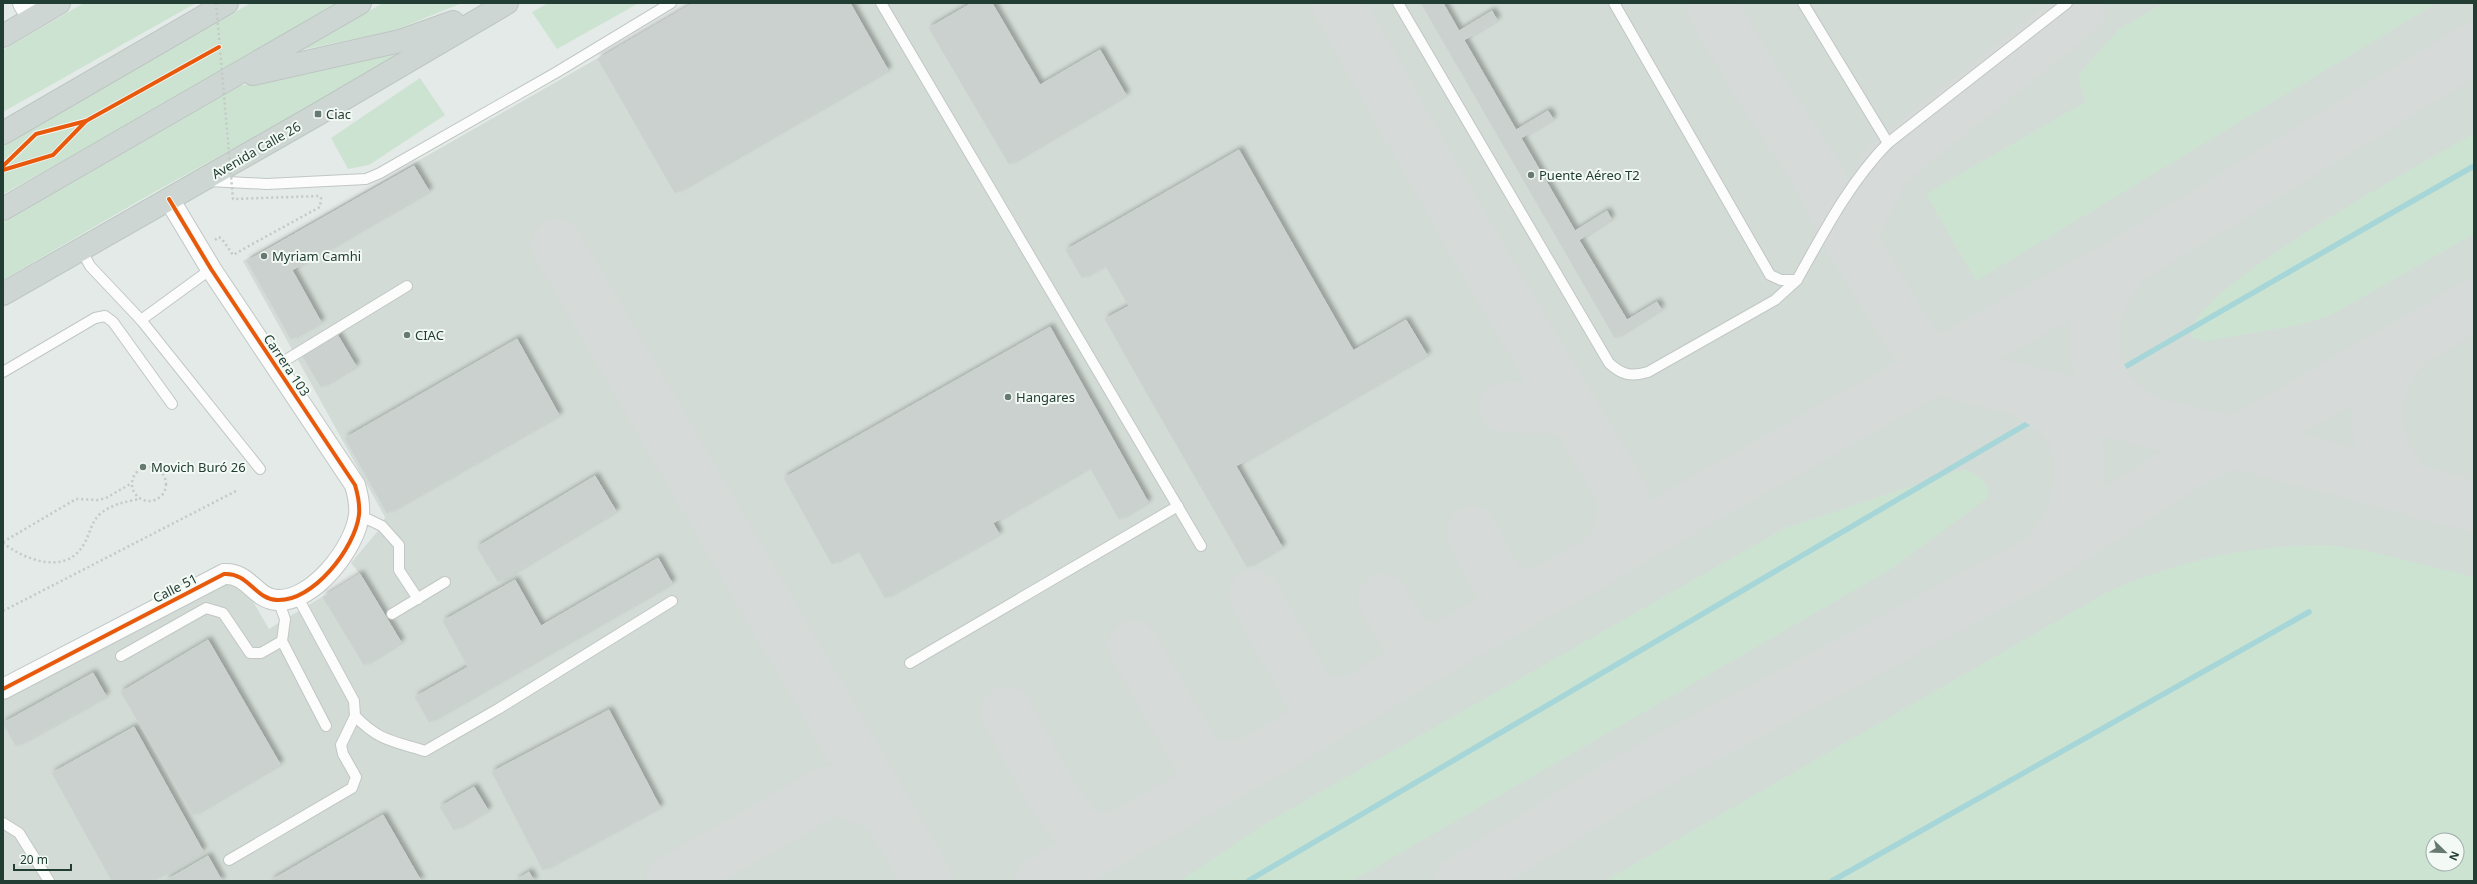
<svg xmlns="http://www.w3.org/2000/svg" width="2477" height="884" font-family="'Noto Sans',sans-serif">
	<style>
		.built { fill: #d2dbd6; fill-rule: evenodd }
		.green { fill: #cde3d2; fill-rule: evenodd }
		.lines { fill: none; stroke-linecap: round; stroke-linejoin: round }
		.stream { stroke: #a6d6d8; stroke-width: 5.5 }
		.taxiway { stroke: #d6dad8; stroke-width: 51 }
		.building { fill: #cbd1ce; stroke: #cdd3d0; filter: url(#shadow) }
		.service-casing { stroke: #c1c7c4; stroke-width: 12 }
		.minor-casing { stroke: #c1c7c4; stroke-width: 22 }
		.tertiary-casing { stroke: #c1c7c4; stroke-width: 24 }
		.primary-casing { stroke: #bdc6c2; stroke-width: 24 }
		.path { stroke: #c1cac5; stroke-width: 2.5; stroke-dasharray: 2 3; stroke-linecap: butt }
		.service { stroke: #fbfcfb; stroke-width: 10 }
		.minor { stroke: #fbfcfb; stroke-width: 20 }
		.tertiary { stroke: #fbfcfb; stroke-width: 22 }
		.primary { stroke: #cdd6d3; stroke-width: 22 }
		.path-bridge { stroke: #c1cac5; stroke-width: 2.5; stroke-dasharray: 2 3; stroke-linecap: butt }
		.cycleway-casing { stroke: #f3f9f5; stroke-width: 6 }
		.cycleway { stroke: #e8590c; stroke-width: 4 }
		.poi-dot { fill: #667a72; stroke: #f3f9f5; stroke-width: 1.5 }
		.labels { text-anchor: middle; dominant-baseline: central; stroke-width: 4; stroke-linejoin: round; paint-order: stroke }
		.poi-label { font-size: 13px; fill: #223d33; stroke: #f3f9f5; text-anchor: start }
		.street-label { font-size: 13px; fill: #223d33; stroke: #f3f9f5 }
	</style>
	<defs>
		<filter id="shadow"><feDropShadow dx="3.5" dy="-3.5" stdDeviation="2" flood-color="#0004"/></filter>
	</defs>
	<rect width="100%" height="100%" fill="#e4eae7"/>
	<path class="built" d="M 694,3 L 2474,3 L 2474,881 L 3,881 L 3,700 L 225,583 L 230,583 L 248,593 L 269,629 L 360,574 L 351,563 L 382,526 L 385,517 L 243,261 ZM 2433,840 L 2457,840 L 2457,864 L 2433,864 Z"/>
	<g class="green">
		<path d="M 84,3 L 196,3 L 3,112 L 3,50 Z"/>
		<path d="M 251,3 L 336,3 L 116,132 L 3,194 L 3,145 Z"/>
		<path d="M 383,3 L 462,3 L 393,31 L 301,50 Z"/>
		<path d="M 548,3 L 639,3 L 557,49 L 532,12 Z"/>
		<path d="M 2164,3 L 2437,3 L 1976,281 L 1926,194 L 2085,102 L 2078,75 L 2119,29 Z"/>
		<path d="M 410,51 L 149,195 L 3,280 L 3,223 L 239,86 Z"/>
		<path d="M 420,78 L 445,115 L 369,165 L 348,169 L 331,138 Z"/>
		<path d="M 2474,133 L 2474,234 L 2331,315 L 2298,325 L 2207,341 L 2192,338 C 2172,298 2438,155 2474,133 Z"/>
		<path d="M 1964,469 C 1977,473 1993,485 1986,499 L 1891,569 L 1352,881 L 1180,881 L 1266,823 L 1785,528 Z"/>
		<path d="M 2327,545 L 2364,550 L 2474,577 L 2474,881 L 1605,881 L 2109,591 C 2187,559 2242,546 2327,545 ZM 2433,840 L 2457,840 L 2457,864 L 2433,864 Z"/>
	</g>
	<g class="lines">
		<g class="stream">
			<path d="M 1248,881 C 1656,642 2063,400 2474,166"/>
			<path d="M 1832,881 L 2309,612"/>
		</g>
		<g class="taxiway">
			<path d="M 1337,3 L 1477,250 L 1622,493 C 1624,524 1622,537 1600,560"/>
			<path d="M 1710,3 L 1753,77 L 1817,174 L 1849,238 L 1906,331 L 1926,360 L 1952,373 L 2231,442 L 2474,506"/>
			<path d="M 1849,238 L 1886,165 L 2080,10"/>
			<path d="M 557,245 L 923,872 L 926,881"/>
			<path d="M 2126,261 C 2119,271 2111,281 2105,292 C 2088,325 2090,370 2116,398 C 2124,407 2138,414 2148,422"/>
			<path d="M 2412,343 C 2375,375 2365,423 2392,465 C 2403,482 2408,489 2428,496"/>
			<path d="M 2025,393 C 2042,402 2059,412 2070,429 C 2085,451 2080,506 2066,528 C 2060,537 2052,546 2045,554"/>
			<path d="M 1505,407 L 1573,409"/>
			<path d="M 1472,532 C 1489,565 1498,605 1542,592"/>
			<path d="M 1254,595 L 1310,695 L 1329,703 L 1353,703"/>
			<path d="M 1383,599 C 1398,624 1408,654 1442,648"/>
			<path d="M 1133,646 L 1198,758 L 1215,767 L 1244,765"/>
			<path d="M 1007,712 C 1024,742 1061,826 1093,837 C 1102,840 1111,837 1120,835"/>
			<path d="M 671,881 L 829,791 C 854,788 864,804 882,805"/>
			<path d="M 1041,881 L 1288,741 L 1442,648 L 1600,560 L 1684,510 L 1896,391 L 1976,342 L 2126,261 L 2474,48"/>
			<path d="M 1460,881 L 1631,777 L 2040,560 L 2186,465 L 2261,428 L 2474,305"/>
		</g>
	</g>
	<g class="building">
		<path d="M 694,3 L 850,3 L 888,70 L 675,193 L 598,59 Z"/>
		<path d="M 972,3 L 992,3 L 1040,85 L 1100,50 L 1126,95 L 1009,164 L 929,28 Z"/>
		<path d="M 1421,3 L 1443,3 L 1459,31 L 1492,11 L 1497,20 L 1464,40 L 1516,130 L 1548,111 L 1553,119 L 1521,138 L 1575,231 L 1607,211 L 1611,219 L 1579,240 L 1627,320 L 1657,302 L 1661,309 L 1615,338 Z"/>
		<path d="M 1239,150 L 1301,259 L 1128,360 L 1105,319 L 1129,306 L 1105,265 L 1082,278 L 1066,250 Z"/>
		<path d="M 414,166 L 429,191 L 292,270 L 321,322 L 291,339 L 247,261 Z"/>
		<path d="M 1301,259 L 1353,350 L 1222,427 L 1170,336 Z"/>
		<path d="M 1406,320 L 1427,355 L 1236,466 L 1282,547 L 1247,567 L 1128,360 L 1170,336 L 1222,427 Z"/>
		<path d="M 1050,327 L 1148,502 L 1119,519 L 1090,467 L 993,523 L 999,534 L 885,598 L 858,550 L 832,564 L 784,478 Z"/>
		<path d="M 337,334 L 356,366 L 321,387 L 302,355 Z"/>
		<path d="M 517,339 L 559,415 L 387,513 L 345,438 Z"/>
		<path d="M 595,476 L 616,511 L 498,582 L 477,547 Z"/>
		<path d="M 658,558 L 672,583 L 429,722 L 415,697 L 468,667 L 443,621 L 515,580 L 541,626 Z"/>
		<path d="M 360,574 L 401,642 L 364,665 L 323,597 Z"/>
		<path d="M 208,640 L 280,764 L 193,815 L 121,692 Z"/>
		<path d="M 93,673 L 106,696 L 16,746 L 3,723 Z"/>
		<path d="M 609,710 L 660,807 L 543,870 L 492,772 Z"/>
		<path d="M 134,727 L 203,851 L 150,881 L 112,881 L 52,773 Z"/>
		<path d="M 474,787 L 488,810 L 454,830 L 440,807 Z"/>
		<path d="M 383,815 L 421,881 L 270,881 Z"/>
		<path d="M 208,856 L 222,881 L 165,881 Z"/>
		<path d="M 529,872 L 534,881 L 515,881 Z"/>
	</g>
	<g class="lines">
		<defs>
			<g id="service">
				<path d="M 881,3 L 1201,546"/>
				<path d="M 1398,3 L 1609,363 C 1622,375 1631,377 1648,372 L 1775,300 L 1797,280 C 1824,232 1849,183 1888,143 L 2067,3"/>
				<path d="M 1614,3 L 1770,275 L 1781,280 L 1797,280"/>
				<path d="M 1803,3 L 1888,143"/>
				<path d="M 209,181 L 267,184 L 366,179 L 380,173 L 557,72 L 671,3"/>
				<path d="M 81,249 L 90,266 L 141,320"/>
				<path d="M 211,269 L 141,320 L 260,469"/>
				<path d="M 276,366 L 407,286"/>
				<path d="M 3,372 L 95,318 L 105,316 L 113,322 L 172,404"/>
				<path d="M 359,515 L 382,526 L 399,545 L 399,570 L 418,599"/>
				<path d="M 278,600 L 285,619 L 282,641 L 326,726"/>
				<path d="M 392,614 L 445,582"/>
				<path d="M 121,656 L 206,608 L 223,613 L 250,653 L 261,653 L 282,641"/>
				<path d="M 910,663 L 1178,506"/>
				<path d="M 355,716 C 379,741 393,741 425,751 L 498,709 L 672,601"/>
				<path d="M 3,823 L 19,833 L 49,881"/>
				<path d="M 229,860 L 352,788 L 356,777 L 343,754 L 341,745 L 355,716 L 354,701 L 297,596"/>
			</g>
			<path id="minor" d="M 3,689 L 224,574 C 248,572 255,599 277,600 C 313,602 355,548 359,515 C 360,505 358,495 355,485 L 211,269 L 169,199"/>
			<path id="tertiary" d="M 24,3 L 33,18"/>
			<g id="primary">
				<path d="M 3,36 L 59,3"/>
				<path d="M 253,74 L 400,41 L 453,22"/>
				<path d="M 3,133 L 227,3"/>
				<path d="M 3,209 L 360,3"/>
				<path d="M 3,294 L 318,114 L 507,3"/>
			</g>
		</defs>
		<use href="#service" class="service-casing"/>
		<use href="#minor" class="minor-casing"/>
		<use href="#tertiary" class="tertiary-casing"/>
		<use href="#primary" class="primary-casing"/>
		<g class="path">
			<path d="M 215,240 L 219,237 L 222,239 L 233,255 L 256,242"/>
			<circle cx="149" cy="484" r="17"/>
			<path d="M 3,542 L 76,499 L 98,500 L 106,498 L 132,483"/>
			<path d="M 3,543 C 25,560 66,576 84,544 C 90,534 91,522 100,514 C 112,504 125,502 140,499"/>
			<path d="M 3,611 L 236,491"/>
		</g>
		<use href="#service" class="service"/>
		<use href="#minor" class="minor"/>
		<use href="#tertiary" class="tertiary"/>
		<use href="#primary" class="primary"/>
		<path class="path-bridge" d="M 216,3 L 233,199 L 319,196 L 321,198 L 320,207 L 256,242"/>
		<defs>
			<g id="cycleway">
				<path d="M 3,166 L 36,134 L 86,121"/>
				<path d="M 3,170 L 53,155 L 86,121 L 219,47"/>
				<path d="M 3,689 L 224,574 C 248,572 255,599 277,600 C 313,602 355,548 359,515 C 360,505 358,495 355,485 L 211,269 L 169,199"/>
			</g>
		</defs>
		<use href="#cycleway" class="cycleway-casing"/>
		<use href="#cycleway" class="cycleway"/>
	</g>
	<g class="poi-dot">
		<rect x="314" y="110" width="8" height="8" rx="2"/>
		<circle cx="1531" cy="175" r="4"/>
		<circle cx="264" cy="256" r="4"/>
		<circle cx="407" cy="335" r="4"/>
		<circle cx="1008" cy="397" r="4"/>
		<circle cx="143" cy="467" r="4"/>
	</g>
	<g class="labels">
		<g class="poi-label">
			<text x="326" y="114">Ciac</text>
			<text x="1539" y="175">Puente Aéreo T2</text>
			<text x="272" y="256">Myriam Camhi</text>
			<text x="415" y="335">CIAC</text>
			<text x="1016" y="397">Hangares</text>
			<text x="151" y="467">Movich Buró 26</text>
		</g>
		<g class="street-label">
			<text transform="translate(256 150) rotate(-30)">Avenida Calle 26</text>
			<text transform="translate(287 365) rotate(56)">Carrera 103</text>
			<text transform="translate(175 588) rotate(-27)">Calle 51</text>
		</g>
	</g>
	<rect width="2477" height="884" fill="none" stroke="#223d33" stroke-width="8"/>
	<g transform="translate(2445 852) rotate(113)"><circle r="19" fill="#f3f9f5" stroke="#9faea7"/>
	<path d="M0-3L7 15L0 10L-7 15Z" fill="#667a72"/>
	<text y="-6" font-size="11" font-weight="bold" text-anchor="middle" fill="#223d33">N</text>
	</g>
	<path d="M14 864v6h57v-6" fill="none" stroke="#223d33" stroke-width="2"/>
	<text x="20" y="864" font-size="12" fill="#223d33" stroke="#f3f9f5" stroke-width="3" paint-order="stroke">20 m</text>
</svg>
